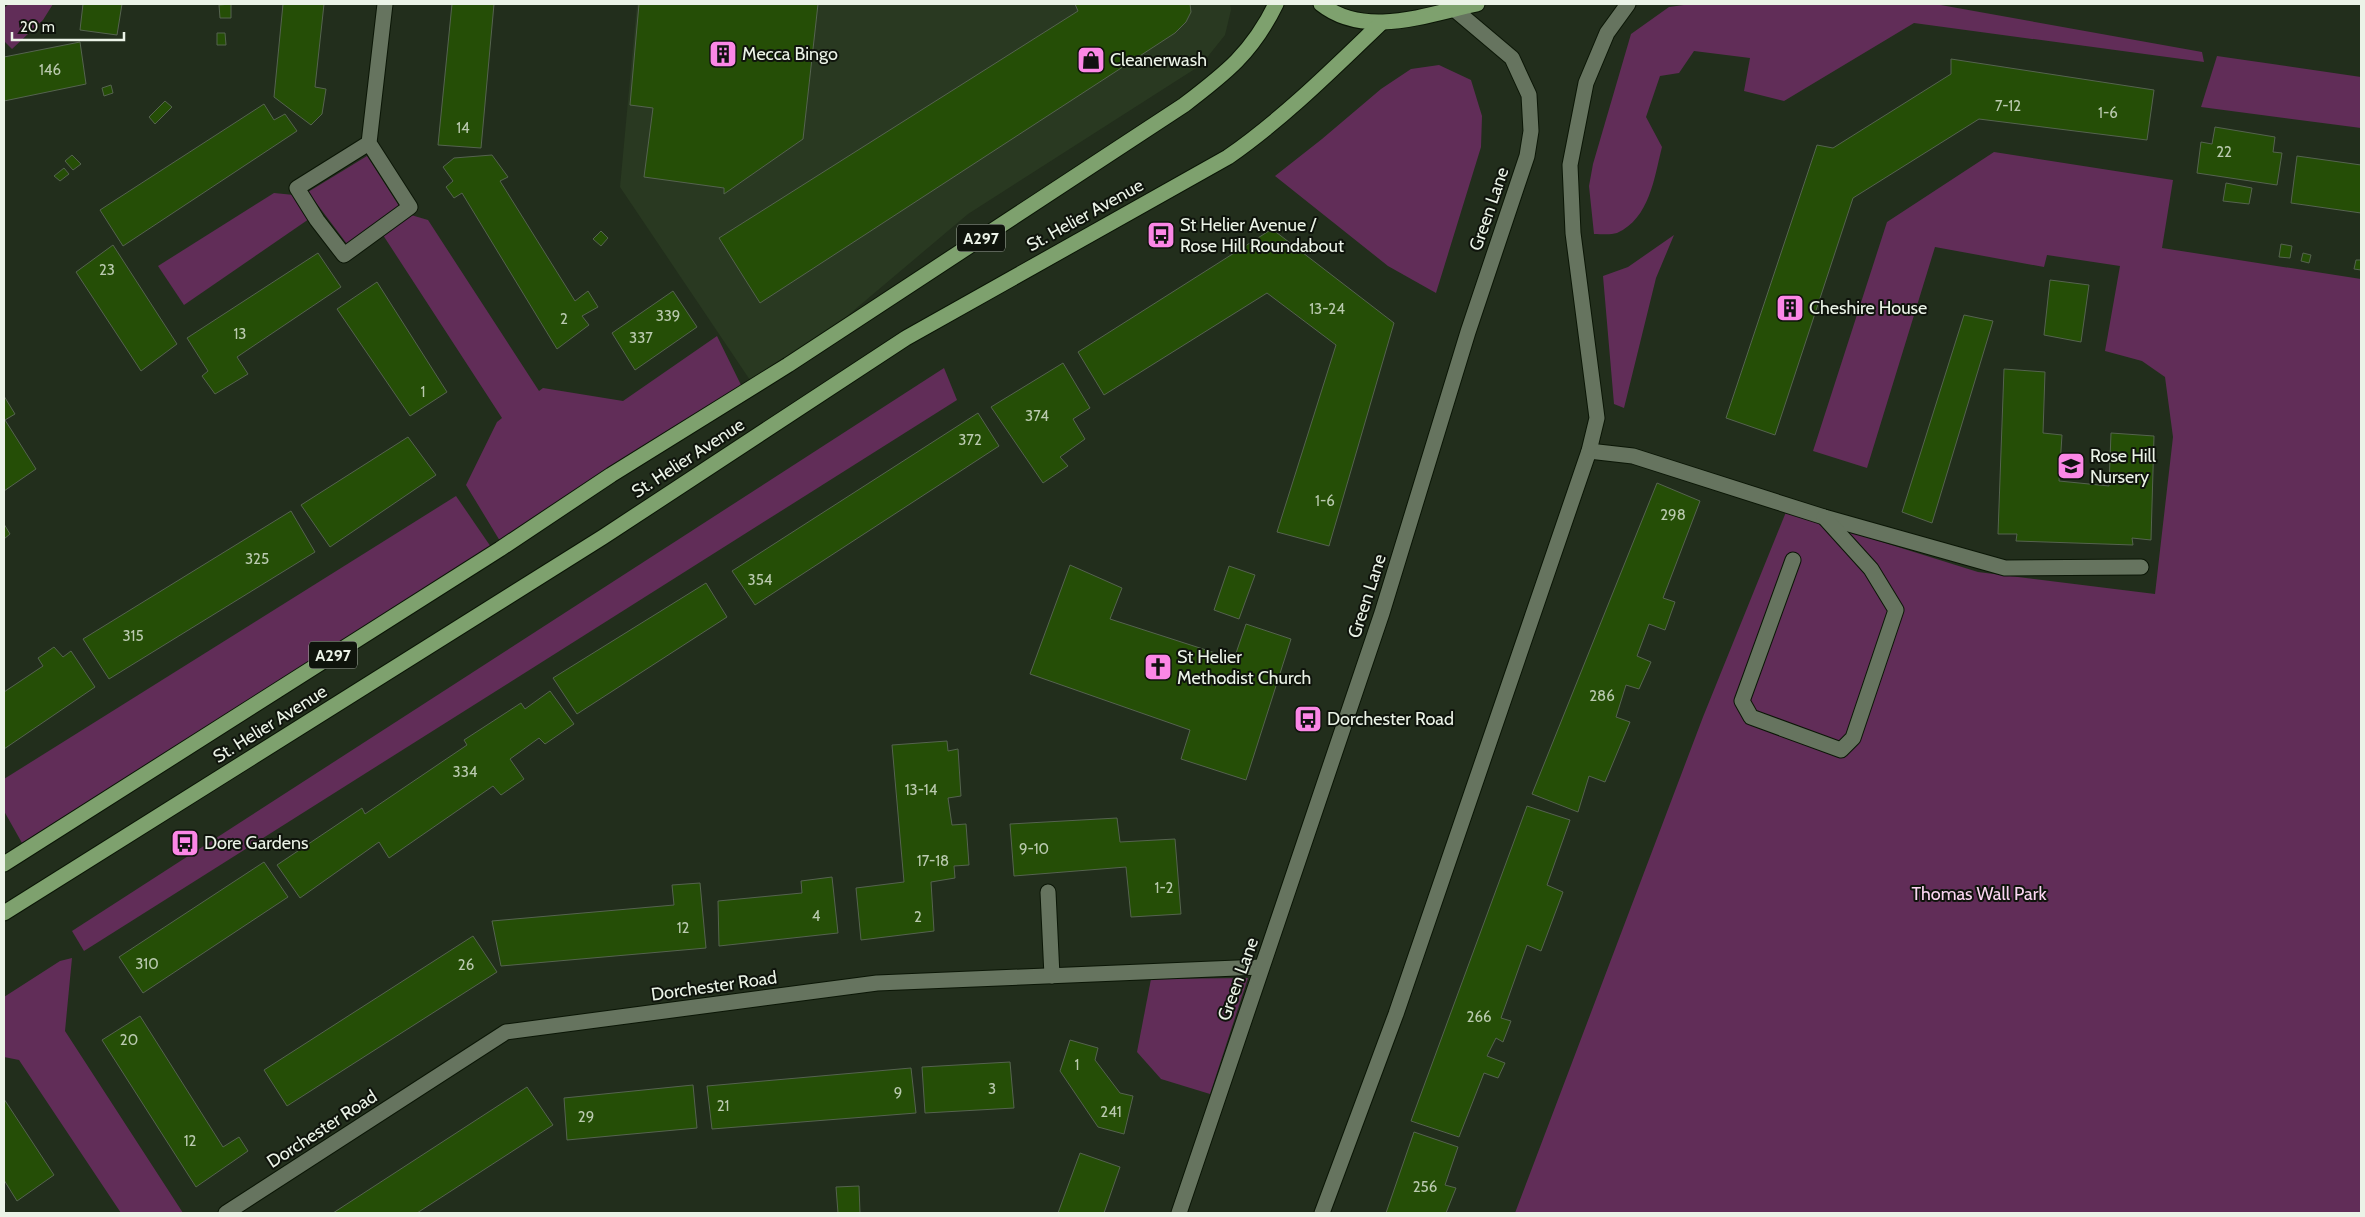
<svg xmlns="http://www.w3.org/2000/svg" width="2365" height="1217" font-family="Cabin,sans-serif">
	<style>
		.built { fill: #293921 }
		.green { fill: #612d58 }
		.building { fill: #254e06; stroke: #55634f }
		.lines { fill: none; stroke-linecap: round; stroke-linejoin: round }
		.service-casing { stroke: #0b1606; stroke-width: 17 }
		.minor-casing { stroke: #0b1606; stroke-width: 17 }
		.secondary-casing { stroke: #0b1606; stroke-width: 17 }
		.trunk-casing { stroke: #0b1606; stroke-width: 17 }
		.service { stroke: #66745f; stroke-width: 15 }
		.minor { stroke: #66745f; stroke-width: 15 }
		.secondary { stroke: #66745f; stroke-width: 15 }
		.trunk { stroke: #7ea16e; stroke-width: 15 }
		.labels { text-anchor: middle; dominant-baseline: central; stroke-width: 4; stroke-linejoin: round; paint-order: stroke }
		.number-label { font-size: 15px; fill: #bacaaf }
		.shield { fill: #0f140c; stroke: #a9b0a5; stroke-width: 1 }
		.shield-label { font-size: 16px; font-weight: bold; fill: #ebf3e7 }
		.poi-label { font-size: 18px; fill: #ebf3e7; stroke: #0f140c; text-anchor: start }
		.street-label { font-size: 18px; fill: #ebf3e7; stroke: #0f140c }
		.park-label { font-size: 18px; fill: #fbd6f2; stroke: #0f140c }
	</style>
	<rect width="100%" height="100%" fill="#222e1c"/>
	<path class="built" d="M 637,4 L 1230,4 L 1231,10 L 1225,35 L 1201,65 L 968,214 L 846,317 L 750,380 L 620,187 Z"/>
	<g class="green">
		<path d="M 9,4 L 53,4 L 43,20 L 12,49 L 4,41 L 4,8 Z"/>
		<path d="M 1691,4 L 1935,4 L 2202,52 L 2204,62 L 1914,23 L 1784,101 L 1744,91 L 1750,58 L 1694,51 L 1679,73 L 1660,76 L 1646,117 L 1662,147 C 1654,178 1650,218 1617,233 C 1611,235 1601,234 1594,234 L 1589,186 L 1593,164 L 1631,34 L 1669,7 Z"/>
		<path d="M 2217,56 L 2361,77 L 2361,128 L 2201,107 Z"/>
		<path d="M 1439,65 L 1471,80 L 1482,116 L 1481,147 L 1436,293 L 1388,266 L 1275,176 L 1322,139 L 1381,89 L 1411,69 Z"/>
		<path d="M 1994,152 L 2173,180 L 2162,248 L 2361,279 L 2361,1213 L 1515,1213 L 1703,717 L 1786,512 L 1978,572 L 2155,594 L 2173,437 L 2165,377 L 2142,361 L 2105,351 L 2120,266 L 2047,255 L 2044,267 L 1935,247 L 1867,468 L 1813,451 L 1887,222 Z"/>
		<path d="M 367,156 L 399,206 L 347,244 L 308,192 Z"/>
		<path d="M 274,193 L 294,195 L 309,219 L 184,305 L 158,266 Z"/>
		<path d="M 411,215 L 428,220 L 539,391 L 543,388 L 623,401 L 717,336 L 741,385 L 500,541 L 466,485 L 497,422 L 502,418 L 383,235 Z"/>
		<path d="M 1674,235 L 1656,278 L 1624,408 L 1614,404 L 1603,276 L 1628,267 Z"/>
		<path d="M 944,368 L 957,400 L 84,951 L 72,931 Z"/>
		<path d="M 456,496 L 491,547 L 22,843 L 4,811 L 4,779 Z"/>
		<path d="M 72,958 L 65,1031 L 183,1213 L 121,1213 L 19,1060 L 4,1057 L 4,997 L 60,961 Z"/>
		<path d="M 1248,978 L 1210,1094 L 1161,1079 L 1137,1052 L 1151,979 Z"/>
	</g>
	<g class="building">
		<path d="M 83,4 L 122,4 L 117,35 L 80,30 Z"/>
		<path d="M 231,4 L 231,18 L 220,18 L 219,5 Z"/>
		<path d="M 283,4 L 324,4 L 315,87 L 326,89 L 322,114 L 311,125 L 274,97 Z"/>
		<path d="M 452,4 L 494,4 L 481,148 L 438,145 Z"/>
		<path d="M 639,4 L 818,4 L 803,139 L 724,194 L 724,188 L 644,177 L 653,108 L 630,105 Z"/>
		<path d="M 1075,4 L 1190,4 L 1191,12 L 1186,22 L 1175,33 L 760,303 L 719,238 L 1078,11 Z"/>
		<path d="M 217,33 L 225,33 L 226,45 L 217,45 Z"/>
		<path d="M 80,42 L 86,84 L 4,101 L 4,57 Z"/>
		<path d="M 1951,59 L 2154,90 L 2147,140 L 1979,119 L 1853,198 L 1775,435 L 1726,418 L 1817,145 L 1833,148 L 1951,74 Z"/>
		<path d="M 111,85 L 113,93 L 104,96 L 102,88 Z"/>
		<path d="M 165,101 L 172,107 L 155,124 L 149,117 Z"/>
		<path d="M 264,104 L 274,120 L 285,114 L 297,131 L 123,246 L 100,210 Z"/>
		<path d="M 2215,127 L 2275,137 L 2273,152 L 2282,153 L 2277,185 L 2197,173 L 2201,142 L 2212,144 Z"/>
		<path d="M 72,155 L 81,164 L 73,170 L 65,161 Z"/>
		<path d="M 492,155 L 508,177 L 500,181 L 575,301 L 588,291 L 598,307 L 582,316 L 589,325 L 557,349 L 462,193 L 454,198 L 446,187 L 453,181 L 443,167 L 454,158 Z"/>
		<path d="M 2297,156 L 2361,165 L 2361,213 L 2291,203 Z"/>
		<path d="M 64,168 L 69,174 L 60,181 L 54,176 Z"/>
		<path d="M 2226,183 L 2252,188 L 2249,204 L 2223,201 Z"/>
		<path d="M 1272,229 L 1394,323 L 1329,546 L 1277,532 L 1336,345 L 1267,293 L 1104,395 L 1078,352 Z"/>
		<path d="M 601,231 L 608,238 L 601,246 L 593,239 Z"/>
		<path d="M 2281,244 L 2292,246 L 2290,258 L 2279,257 Z"/>
		<path d="M 113,245 L 177,344 L 141,371 L 76,272 Z"/>
		<path d="M 318,253 L 341,287 L 237,357 L 248,374 L 215,394 L 202,376 L 208,371 L 187,338 Z"/>
		<path d="M 2303,253 L 2311,255 L 2309,263 L 2301,261 Z"/>
		<path d="M 2356,260 L 2361,260 L 2361,270 L 2354,269 Z"/>
		<path d="M 2050,280 L 2089,285 L 2081,342 L 2044,335 Z"/>
		<path d="M 377,282 L 447,392 L 410,416 L 337,309 Z"/>
		<path d="M 673,291 L 697,327 L 635,370 L 612,333 Z"/>
		<path d="M 1964,315 L 1993,321 L 1932,523 L 1902,512 Z"/>
		<path d="M 1063,363 L 1090,408 L 1073,419 L 1085,439 L 1060,457 L 1068,466 L 1043,483 L 991,407 Z"/>
		<path d="M 2004,369 L 2045,372 L 2043,433 L 2062,435 L 2059,481 L 2109,486 L 2111,433 L 2154,436 L 2151,540 L 2132,538 L 2133,545 L 2016,541 L 2017,534 L 1998,534 Z"/>
		<path d="M 4,396 L 15,414 L 5,420 L 36,469 L 4,491 Z"/>
		<path d="M 978,413 L 999,446 L 755,605 L 732,571 Z"/>
		<path d="M 408,437 L 436,475 L 330,547 L 301,505 Z"/>
		<path d="M 1657,483 L 1700,501 L 1663,598 L 1675,602 L 1665,630 L 1649,624 L 1637,656 L 1651,662 L 1639,689 L 1626,685 L 1616,717 L 1630,722 L 1605,782 L 1589,776 L 1578,812 L 1532,794 Z"/>
		<path d="M 291,511 L 315,552 L 109,679 L 83,639 Z"/>
		<path d="M 4,524 L 10,534 L 4,539 Z"/>
		<path d="M 1070,565 L 1122,588 L 1110,619 L 1234,659 L 1246,624 L 1291,639 L 1246,780 L 1181,759 L 1190,730 L 1030,674 Z"/>
		<path d="M 1229,566 L 1255,575 L 1239,619 L 1214,610 Z"/>
		<path d="M 706,583 L 727,617 L 577,714 L 553,678 Z"/>
		<path d="M 54,647 L 63,657 L 71,651 L 95,687 L 4,749 L 4,692 L 43,666 L 38,658 Z"/>
		<path d="M 550,691 L 574,724 L 545,744 L 539,738 L 510,759 L 524,779 L 501,795 L 493,786 L 389,858 L 379,842 L 300,898 L 277,865 L 362,808 L 365,814 L 467,745 L 464,740 L 521,703 L 525,709 Z"/>
		<path d="M 947,741 L 948,751 L 958,749 L 961,796 L 948,798 L 952,825 L 966,824 L 969,865 L 954,866 L 955,878 L 931,882 L 934,931 L 861,940 L 856,888 L 904,882 L 892,745 Z"/>
		<path d="M 1527,806 L 1570,820 L 1547,885 L 1563,892 L 1541,951 L 1527,945 L 1501,1018 L 1511,1021 L 1503,1042 L 1496,1038 L 1487,1056 L 1505,1063 L 1498,1078 L 1484,1073 L 1459,1137 L 1411,1121 Z"/>
		<path d="M 1117,818 L 1120,842 L 1175,839 L 1181,914 L 1131,917 L 1126,867 L 1014,876 L 1010,824 Z"/>
		<path d="M 264,862 L 288,897 L 143,993 L 119,957 Z"/>
		<path d="M 832,877 L 838,933 L 719,946 L 718,901 L 802,893 L 801,881 Z"/>
		<path d="M 700,883 L 706,948 L 501,966 L 492,921 L 674,905 L 672,885 Z"/>
		<path d="M 473,936 L 497,972 L 287,1106 L 264,1070 Z"/>
		<path d="M 140,1016 L 223,1147 L 239,1137 L 248,1151 L 196,1187 L 102,1040 Z"/>
		<path d="M 1070,1040 L 1098,1048 L 1095,1060 L 1120,1093 L 1133,1096 L 1124,1134 L 1098,1127 L 1060,1071 Z"/>
		<path d="M 1010,1062 L 1014,1108 L 925,1113 L 922,1067 Z"/>
		<path d="M 911,1068 L 916,1113 L 712,1129 L 707,1086 Z"/>
		<path d="M 693,1085 L 697,1128 L 567,1140 L 564,1098 Z"/>
		<path d="M 527,1087 L 553,1125 L 417,1213 L 333,1213 Z"/>
		<path d="M 4,1099 L 54,1175 L 17,1201 L 4,1180 Z"/>
		<path d="M 1414,1132 L 1458,1147 L 1445,1185 L 1456,1188 L 1446,1213 L 1386,1213 Z"/>
		<path d="M 1080,1153 L 1120,1167 L 1104,1213 L 1058,1213 Z"/>
		<path d="M 859,1186 L 860,1213 L 838,1213 L 836,1187 Z"/>
	</g>
	<g class="lines">
		<defs>
			<g id="service">
				<path d="M 1589,451 L 1633,456 L 1824,517 L 2005,568 L 2141,567"/>
				<path d="M 1793,560 L 1742,701 L 1751,717 L 1841,750 L 1853,738 L 1896,610 L 1871,569 L 1824,517"/>
			</g>
			<g id="minor">
				<path d="M 369,143 L 297,188 L 317,220 L 344,255 L 410,207 L 369,143 L 385,4"/>
				<path d="M 1048,892 L 1052,976"/>
				<path d="M 226,1213 L 506,1032 L 877,983 L 1261,967"/>
			</g>
			<g id="secondary">
				<path d="M 1179,1213 L 1382,613 L 1468,332 L 1527,156 L 1531,131 L 1529,95 L 1512,58 L 1454,9"/>
				<path d="M 1322,1213 L 1396,1014 L 1589,451 L 1597,418 L 1573,233 L 1570,165 L 1586,83 L 1607,33 L 1628,4"/>
			</g>
			<g id="trunk">
				<path d="M 1321,4 C 1365,39 1428,14 1477,4"/>
				<path d="M 4,864 L 500,549 L 611,475 L 788,365 L 1184,105 C 1226,73 1252,53 1276,4"/>
				<path d="M 4,913 L 603,537 L 906,338 L 1228,157 C 1284,118 1332,70 1381,23"/>
			</g>
		</defs>
		<use href="#service" class="service-casing"/>
		<use href="#minor" class="minor-casing"/>
		<use href="#secondary" class="secondary-casing"/>
		<use href="#trunk" class="trunk-casing"/>
		<use href="#service" class="service"/>
		<use href="#minor" class="minor"/>
		<use href="#secondary" class="secondary"/>
		<use href="#trunk" class="trunk"/>
	</g>
	<defs>
		<symbol id="building-square" viewBox="-11 -11 22 22"><rect x="-9" y="-9" width="18" height="18" rx="4" fill="#fb87e6" stroke="#0f140c"/><path d="M-4-6H4V6H1V3H-1V6H-4ZM-2.5-4.3h1.7v1.8h-1.7ZM.8-4.3h1.7v1.8H.8ZM-2.5-1h1.7V.8h-1.7ZM.8-1h1.7V.8H.8Z" fill="#111"/></symbol>
		<symbol id="shop-square" viewBox="-11 -11 22 22"><rect x="-9" y="-9" width="18" height="18" rx="4" fill="#fb87e6" stroke="#0f140c"/><path d="M-5-2.5h2.3a2.7 3.5 0 0 1 5.4 0H5L5.5 6h-11ZM-1.5-2.5h3a1.5 2.3 0 0 0-3 0Z" fill="#111"/></symbol>
		<symbol id="bus-square" viewBox="-11 -11 22 22"><rect x="-9" y="-9" width="18" height="18" rx="4" fill="#fb87e6" stroke="#0f140c"/><path d="M-5-6H5V4H4V6H2V4H-2V6H-4V4H-5ZM-3.5-4V0h7V-4ZM-3.5 1.2v1.5H-2V1.2ZM2 1.2v1.5H3.5V1.2Z" fill="#111"/></symbol>
		<symbol id="school-square" viewBox="-11 -11 22 22"><rect x="-9" y="-9" width="18" height="18" rx="4" fill="#fb87e6" stroke="#0f140c"/><path d="M0-5L7-2L0 1L-7-2ZM-4 1L0 2.5L4 1V4Q0 6-4 4Z" fill="#111"/></symbol>
		<symbol id="church-square" viewBox="-11 -11 22 22"><rect x="-9" y="-9" width="18" height="18" rx="4" fill="#fb87e6" stroke="#0f140c"/><path d="M-1.2-6h2.4v3.5h3.3v2.4h-3.3V6h-2.4V-.1h-3.3v-2.4h3.3Z" fill="#111"/></symbol>
	</defs>
	<g fill-rule="evenodd">
		<use href="#building-square" x="707" y="38" width="32" height="32"/>
		<use href="#shop-square" x="1075" y="44" width="32" height="32"/>
		<use href="#bus-square" x="1145" y="219" width="32" height="32"/>
		<use href="#building-square" x="1774" y="292" width="32" height="32"/>
		<use href="#school-square" x="2055" y="450" width="32" height="32"/>
		<use href="#church-square" x="1142" y="651" width="32" height="32"/>
		<use href="#bus-square" x="1292" y="703" width="32" height="32"/>
		<use href="#bus-square" x="169" y="827" width="32" height="32"/>
	</g>
	<g class="labels">
		<g class="number-label">
			<text x="50" y="70">146</text>
			<text x="2008" y="106">7-12</text>
			<text x="2108" y="113">1-6</text>
			<text x="463" y="128">14</text>
			<text x="2224" y="152">22</text>
			<text x="107" y="270">23</text>
			<text x="1327" y="309">13-24</text>
			<text x="668" y="316">339</text>
			<text x="564" y="319">2</text>
			<text x="240" y="334">13</text>
			<text x="641" y="338">337</text>
			<text x="423" y="392">1</text>
			<text x="1037" y="416">374</text>
			<text x="970" y="440">372</text>
			<text x="1325" y="501">1-6</text>
			<text x="1673" y="515">298</text>
			<text x="257" y="559">325</text>
			<text x="760" y="580">354</text>
			<text x="133" y="636">315</text>
			<text x="1602" y="696">286</text>
			<text x="465" y="772">334</text>
			<text x="921" y="790">13-14</text>
			<text x="1034" y="849">9-10</text>
			<text x="933" y="861">17-18</text>
			<text x="1164" y="888">1-2</text>
			<text x="816" y="916">4</text>
			<text x="918" y="917">2</text>
			<text x="683" y="928">12</text>
			<text x="147" y="964">310</text>
			<text x="466" y="965">26</text>
			<text x="1479" y="1017">266</text>
			<text x="129" y="1040">20</text>
			<text x="1077" y="1065">1</text>
			<text x="992" y="1089">3</text>
			<text x="898" y="1093">9</text>
			<text x="723" y="1106">21</text>
			<text x="1111" y="1112">241</text>
			<text x="586" y="1117">29</text>
			<text x="190" y="1141">12</text>
			<text x="1425" y="1187">256</text>
		</g>
		<g class="shield">
			<rect x="957" y="224.5" width="48" height="27" rx="4"/>
			<rect x="309" y="641.5" width="48" height="27" rx="4"/>
		</g>
		<g class="shield-label">
			<text x="981" y="238">A297</text>
			<text x="333" y="655">A297</text>
		</g>
		<g class="poi-label">
			<text x="742" y="54">Mecca Bingo</text>
			<text x="1110" y="60">Cleanerwash</text>
			<text x="1180" y="225">St Helier Avenue /<tspan x="1180" dy="21">Rose Hill Roundabout</tspan></text>
			<text x="1809" y="308">Cheshire House</text>
			<text x="2090" y="456">Rose Hill<tspan x="2090" dy="21">Nursery</tspan></text>
			<text x="1177" y="657">St Helier<tspan x="1177" dy="21">Methodist Church</tspan></text>
			<text x="1327" y="719">Dorchester Road</text>
			<text x="204" y="843">Dore Gardens</text>
		</g>
		<g class="street-label">
			<text transform="translate(1489 209) rotate(-71)">Green Lane</text>
			<text transform="translate(1085 215) rotate(-29)">St. Helier Avenue</text>
			<text transform="translate(688 458) rotate(-33)">St. Helier Avenue</text>
			<text transform="translate(1367 596) rotate(-72)">Green Lane</text>
			<text transform="translate(270 724) rotate(-32)">St. Helier Avenue</text>
			<text transform="translate(1238 979) rotate(-70)">Green Lane</text>
			<text transform="translate(714 986) rotate(-8)">Dorchester Road</text>
			<text transform="translate(322 1129) rotate(-33)">Dorchester Road</text>
		</g>
		<g class="park-label">
			<text x="1979" y="894">Thomas Wall Park</text>
		</g>
	</g>
	<rect width="2365" height="1217" fill="none" stroke="#ebf3e7" stroke-width="10"/>
	<path d="M12 32v8h112v-8" fill="none" stroke="#ebf3e7" stroke-width="2.5"/>
	<text x="20" y="32" font-size="15" fill="#ebf3e7" stroke="#0f140c" stroke-width="4" paint-order="stroke">20 m</text>
</svg>
